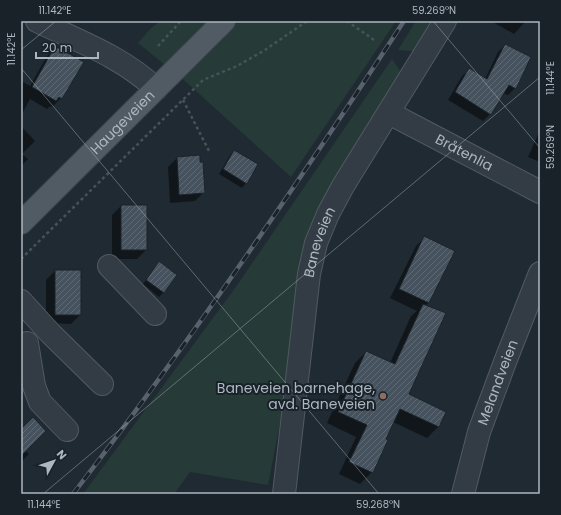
<svg xmlns="http://www.w3.org/2000/svg" width="561" height="515" font-family="Poppins,sans-serif">
	<style>
		.grass { fill: #263a38 }
		.shadow { fill: #0007 }
		.building { fill: url(#building-hatch); stroke: #1b232b }
		.lines { fill: none; stroke-linecap: round; stroke-linejoin: round }
		.minor-casing { stroke: #515a62; stroke-width: 24 }
		.major-casing { stroke: #3d454e; stroke-width: 24 }
		.path { stroke: #435556; stroke-width: 2.5; stroke-dasharray: 3 3; stroke-linecap: butt }
		.minor { stroke: #333c44; stroke-width: 22 }
		.major { stroke: #515b64; stroke-width: 22 }
		.rail-casing { stroke: #57626d; stroke-width: 4.5 }
		.rail { stroke: #192129; stroke-width: 3; stroke-dasharray: 9; stroke-linecap: butt }
		.ticks { fill: none; stroke: #adb7c1; stroke-width: 1; stroke-opacity: 0.45 }
		.education-dot { fill: #8d6e63; stroke: #192129; stroke-width: 1.5 }
		.labels { text-anchor: middle; dominant-baseline: central; stroke-width: 4; stroke-linejoin: round; paint-order: stroke }
		.street-label { font-size: 14px; fill: #adb7c1; stroke: #192129 }
		.poi-label { font-size: 14px; fill: #adb7c1; stroke: #192129; text-anchor: end }
		.neatline { fill: none; stroke: #adb7c1; stroke-width: 1.5 }
		.ticks-label { font-size: 10px; text-anchor: middle; fill: #adb7c1 }
	</style>
	<defs>
		<pattern id="building-hatch" width="6" height="6" patternUnits="userSpaceOnUse"><rect width="6" height="6" fill="#46525d"/><path d="M-1 1l2-2M0 6l6-6M5 7l2-2" fill="none" stroke="#5e6972"/></pattern>
	</defs>
	<rect width="100%" height="100%" fill="#202a33"/>
	<g class="grass">
		<path d="M 160,21 L 396,21 L 291,177 L 186,82 L 138,43 L 150,29 Z"/>
		<path d="M 416,21 L 445,21 L 418,49 L 411,51 L 398,50 Z"/>
		<path d="M 392,59 L 403,75 L 309,274 L 268,485 L 190,472 L 174,494 L 83,494 L 233,291 Z"/>
	</g>
	<g class="shadow">
		<path d="M 491,21 L 526,21 L 514,34 Z"/>
		<path d="M 505,45 L 530,57 L 515,88 L 508,95 L 503,93 L 490,114 L 483,121 L 448,100 L 462,76 L 470,69 L 485,79 L 498,52 Z"/>
		<path d="M 55,47 L 61,98 L 52,107 L 50,106 L 47,109 L 30,99 L 21,116 L 21,81 L 30,86 L 47,56 Z"/>
		<path d="M 21,126 L 35,141 L 22,154 L 28,159 L 21,166 Z"/>
		<path d="M 540,130 L 540,162 L 528,157 Z"/>
		<path d="M 234,151 L 246,183 L 242,188 L 219,174 L 230,155 Z"/>
		<path d="M 177,158 L 204,192 L 195,201 L 170,203 L 168,167 Z"/>
		<path d="M 121,206 L 146,250 L 137,259 L 112,259 L 112,215 Z"/>
		<path d="M 425,237 L 454,252 L 428,303 L 425,306 L 407,395 L 445,413 L 438,427 L 427,438 L 393,422 L 372,472 L 360,484 L 339,474 L 356,437 L 327,423 L 355,363 L 366,352 L 390,363 L 411,316 L 417,311 L 390,298 L 416,246 Z"/>
		<path d="M 155,267 L 164,292 L 159,297 L 143,284 Z"/>
		<path d="M 55,271 L 80,315 L 71,324 L 46,323 L 46,280 Z"/>
		<path d="M 21,431 L 25,451 L 29,454 L 21,462 Z"/>
	</g>
	<g class="building">
		<path d="M 505,44 L 531,57 L 516,89 L 509,85 L 491,115 L 455,92 L 469,68 L 487,79 Z"/>
		<path d="M 55,46 L 84,62 L 62,99 L 59,97 L 56,101 L 32,87 Z"/>
		<path d="M 234,150 L 258,164 L 247,184 L 223,169 Z"/>
		<path d="M 200,155 L 200,162 L 203,162 L 205,193 L 179,195 L 177,157 Z"/>
		<rect x="121" y="205" width="26" height="45"/>
		<path d="M 424,236 L 455,251 L 429,303 L 399,289 Z"/>
		<path d="M 159,261 L 177,275 L 164,293 L 146,280 Z"/>
		<rect x="55" y="270" width="26" height="45"/>
		<path d="M 423,304 L 446,313 L 409,394 L 446,412 L 439,427 L 400,409 L 386,439 L 388,440 L 373,473 L 349,462 L 367,425 L 338,412 L 366,351 L 395,364 Z"/>
		<path d="M 33,417 L 46,431 L 21,456 L 21,429 Z"/>
	</g>
	<g class="lines">
		<defs>
			<g id="minor">
				<path d="M 37,21 C 78,41 123,57 156,89"/>
				<path id="s1" d="M 389,113 L 540,192"/>
				<path d="M 109,266 L 155,314"/>
				<path d="M 21,301 L 51,334 L 102,384"/>
				<path d="M 27,343 L 34,386 L 40,402 L 67,430"/>
				<path id="s2" d="M 284,494 L 309,274 L 316,243 L 328,214 L 343,186 L 445,21"/>
				<path id="s3" d="M 463,494 L 479,432 L 505,362 L 540,273"/>
			</g>
			<g id="major">
				<path id="s4" d="M 21,223 L 224,21"/>
			</g>
		</defs>
		<use href="#minor" class="minor-casing"/>
		<use href="#major" class="major-casing"/>
		<g class="path">
			<path d="M 347,21 L 374,40"/>
			<path d="M 158,46 L 181,21"/>
			<path d="M 183,100 L 209,151"/>
			<path d="M 21,259 L 203,80 L 237,66 L 265,50 L 307,21"/>
		</g>
		<use href="#minor" class="minor"/>
		<use href="#major" class="major"/>
		<defs>
			<path id="rail" d="M 73,494 C 190,342 299,182 404,21"/>
		</defs>
		<use href="#rail" class="rail-casing"/>
		<use href="#rail" class="rail"/>
	</g>
	<path class="ticks" d="M 433,21 L 540,148M 21,50 L 56,21M 21,68 L 379,494M 43,494 L 540,77"/>
	<circle class="education-dot" cx="383" cy="396" r="4"/>
	<g class="labels">
		<g class="street-label">
			<text stroke="none"><textPath href="#s4" startOffset="143">Haugeveien</textPath></text>
			<text stroke="none"><textPath href="#s1" startOffset="85">Bråtenlia</textPath></text>
			<text stroke="none"><textPath href="#s2" startOffset="255">Baneveien</textPath></text>
			<text stroke="none"><textPath href="#s3" startOffset="117">Melandveien</textPath></text>
		</g>
		<g class="poi-label">
			<text x="375" y="388">Baneveien barnehage,<tspan x="375" dy="16">avd. Baneveien</tspan></text>
		</g>
	</g>
	<rect width="561" height="515" fill="none" stroke="#192129" stroke-width="44"/>
	<g transform="translate(54 461) rotate(50)" stroke="#192129" stroke-width="3" paint-order="stroke">
	<path d="M0-3L7 15L0 10L-7 15Z" fill="#adb7c1"/>
	<text y="-6" font-size="11" font-weight="bold" text-anchor="middle" fill="#adb7c1">N</text>
	</g>
	<path d="M36 52v6h62v-6" fill="none" stroke="#adb7c1" stroke-width="2"/>
	<text x="42" y="52" font-size="12" fill="#adb7c1" stroke="#192129" stroke-width="3" paint-order="stroke">20 m</text>
	<rect x="22" y="22" width="517" height="471" class="neatline"/>
	<g class="ticks-label">
		<text x="55" y="14">11.142°E</text>
		<text x="434" y="14">59.269°N</text>
		<text transform="translate(11 49) rotate(-90)" y="4">11.142°E</text>
		<text transform="translate(550 78) rotate(-90)" y="4">11.144°E</text>
		<text transform="translate(550 147) rotate(-90)" y="4">59.269°N</text>
		<text x="44" y="508">11.144°E</text>
		<text x="378" y="508">59.268°N</text>
	</g>
</svg>
